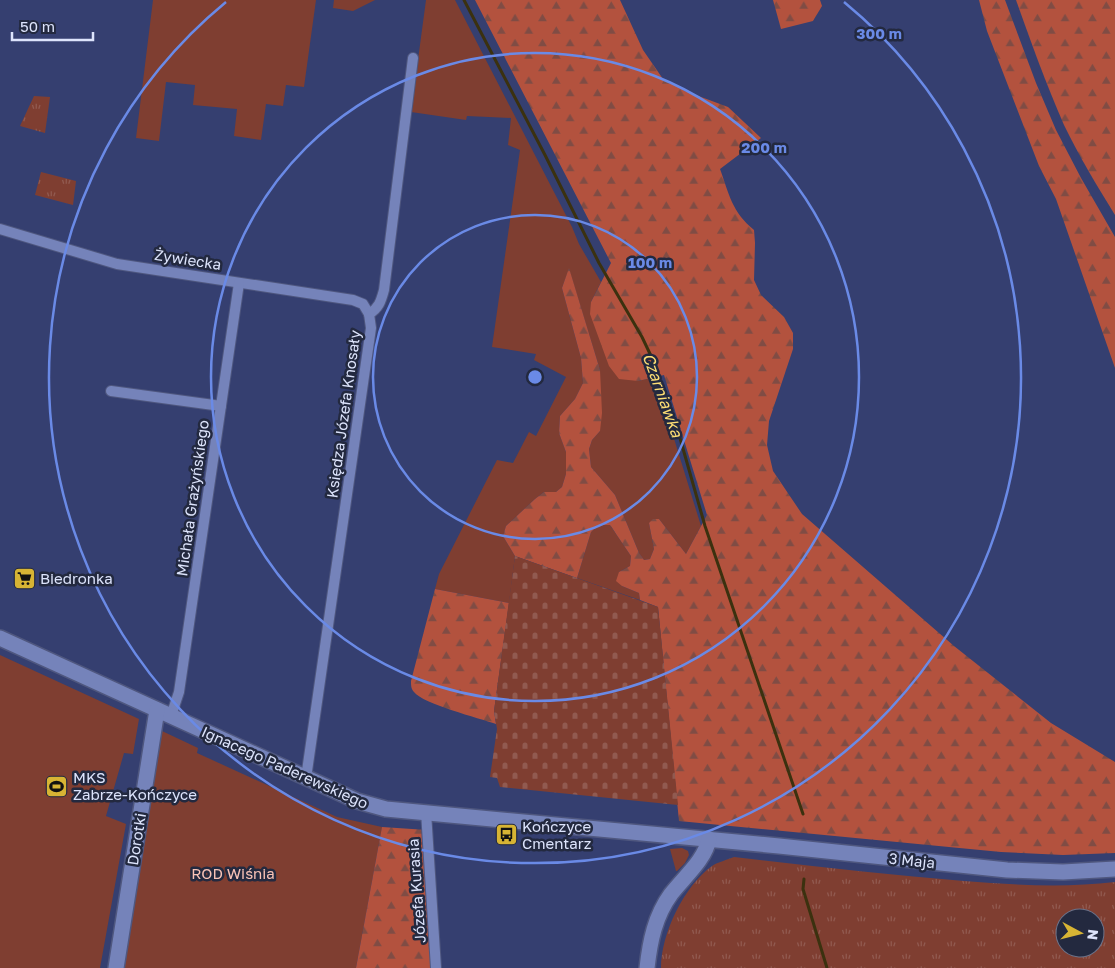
<svg xmlns="http://www.w3.org/2000/svg" width="1115" height="968" font-family="'Golos Text',sans-serif">
	<style>
		.green { fill: #7f3e31 }
		.forest { fill: url(#forest-firs) }
		.cemetery { fill: url(#cemetery-stones) }
		.park { fill: url(#park-tufts); fill-rule: evenodd }
		.lines { fill: none; stroke-linecap: round; stroke-linejoin: round }
		.stream { stroke: #3b310f; stroke-width: 3 }
		.street-casing { stroke: #4f577f; stroke-width: 12 }
		.secondary-casing { stroke: #4f577f; stroke-width: 18 }
		.street { stroke: #7583ba; stroke-width: 10 }
		.secondary { stroke: #7583ba; stroke-width: 15 }
		.ring { fill: none; stroke: #6a8ae6; stroke-width: 2.5 }
		.labels { text-anchor: middle; dominant-baseline: central; stroke-width: 5; stroke-linejoin: round; paint-order: stroke }
		.street-label { font-size: 15px; fill: #dde4fc; stroke: #23293f }
		.poi-label { font-size: 15px; fill: #dde4fc; stroke: #23293f; text-anchor: start }
		.park-label { font-size: 15px; fill: #f9c3b7; stroke: #23293f }
		.water-label { font-size: 16px; font-style: italic; fill: #fcdd74; stroke: #23293f }
		.centre { fill: #6a8ae6; stroke: #23293f; stroke-width: 2.5 }
		.ring-label { font-size: 15px; text-anchor: middle; font-weight: bold; fill: #6a8ae6; stroke: #23293f; stroke-width: 5; stroke-linejoin: round; paint-order: stroke }
	</style>
	<defs>
		<pattern id="forest-firs" width="22" height="20" patternUnits="userSpaceOnUse" patternTransform="scale(1.25)"><rect width="22" height="20" fill="#b3523e"/><path d="M5 1l3.5 6h-7zM16 11l3.5 6h-7z" fill="#804c44"/></pattern>
		<pattern id="cemetery-stones" width="16" height="16" patternUnits="userSpaceOnUse" patternTransform="scale(1.25)"><rect width="16" height="16" fill="#7f3e31"/><path d="M2 7V4a2 2 0 0 1 4 0v3zM10 15v-3a2 2 0 0 1 4 0v3z" fill="#915a50"/></pattern>
		<pattern id="park-tufts" width="24" height="20" patternUnits="userSpaceOnUse" patternTransform="scale(1.25)"><rect width="24" height="20" fill="#7f3e31"/><path d="M3 7l-1-3M5 7V3M7 7l1-3M15 17l-1-3M17 17v-4M19 17l1-3" fill="none" stroke="#915a50"/></pattern>
	</defs>
	<rect width="100%" height="100%" fill="#353f70"/>
	<g class="green">
		<path d="M 153,0 L 316,0 L 304,87 L 286,85 L 283,106 L 266,104 L 261,140 L 234,136 L 237,109 L 193,105 L 195,85 L 166,82 L 159,141 L 136,138 Z"/>
		<path d="M 334,0 L 375,0 L 353,11 L 333,8 Z"/>
		<path d="M 426,0 L 455,0 L 572,227 L 579,244 L 601,282 L 591,302 L 638,381 L 655,377 L 701,526 L 686,554 L 659,519 L 649,523 L 654,549 L 650,559 L 644,560 L 639,553 L 615,495 L 591,467 L 589,449 L 592,440 L 600,431 L 600,370 L 569,269 L 562,288 L 581,358 L 583,383 L 575,399 L 560,416 L 559,433 L 566,452 L 566,474 L 562,487 L 556,492 L 544,492 L 535,499 L 506,526 L 503,536 L 515,556 L 509,603 L 435,589 L 439,574 L 497,460 L 513,463 L 529,432 L 536,436 L 566,377 L 534,360 L 536,354 L 492,347 L 520,150 L 508,145 L 511,118 L 467,116 L 466,120 L 411,112 Z"/>
		<path d="M 598,525 L 610,525 L 631,556 L 630,566 L 619,572 L 622,586 L 639,593 L 640,600 L 577,578 L 591,532 Z"/>
		<path d="M 0,655 L 139,719 L 133,754 L 124,753 L 106,816 L 126,824 L 100,968 L 0,968 Z"/>
		<path d="M 162,731 L 198,748 L 197,753 L 337,817 L 382,827 L 356,968 L 123,968 Z"/>
		<path d="M 682,848 L 688,851 L 689,855 L 685,863 L 677,871 L 676,871 L 670,849 Z"/>
	</g>
	<g class="forest">
		<path d="M 475,0 L 620,0 L 643,50 L 663,79 L 685,91 L 728,107 L 761,138 L 720,169 C 729,194 732,212 754,230 L 755,243 L 754,280 L 761,295 L 784,317 L 793,333 L 793,349 L 769,421 L 767,445 L 773,471 L 802,514 L 954,646 L 1051,723 L 1115,762 L 1115,853 L 1063,855 L 1001,852 L 679,821 L 658,607 L 640,600 L 639,593 L 622,586 L 616,581 L 619,572 L 630,566 L 631,556 L 610,525 L 598,525 L 591,532 L 577,578 L 515,556 L 503,536 L 506,526 L 535,499 L 544,492 L 556,492 L 562,487 L 566,474 L 566,452 L 559,433 L 560,416 L 575,399 L 583,383 L 581,358 L 562,288 L 569,268 L 600,370 L 602,413 L 600,431 L 592,440 L 589,449 L 591,467 L 615,495 L 639,553 L 644,560 L 650,559 L 654,549 L 649,523 L 653,519 L 659,519 L 686,554 L 707,515 L 664,375 L 638,381 L 619,379 L 609,366 L 590,314 L 591,302 L 611,263 Z"/>
		<path d="M 773,0 L 820,0 L 822,6 L 813,21 L 781,29 Z"/>
		<path d="M 979,0 L 1005,0 L 1036,83 L 1056,130 L 1081,178 L 1115,237 L 1115,368 L 1056,199 L 1039,166 L 987,31 Z"/>
		<path d="M 1016,0 L 1115,0 L 1115,215 C 1097,186 1079,156 1064,125 C 1046,84 1031,42 1016,0 Z"/>
		<path d="M 435,589 L 509,603 L 494,711 L 496,724 C 479,718 423,704 414,692 C 411,689 411,685 411,681 Z"/>
		<path d="M 382,827 L 427,830 L 432,968 L 356,968 Z"/>
	</g>
	<path class="cemetery" d="M 515,556 L 658,607 L 678,805 L 500,787 L 497,778 L 490,777 L 497,729 L 494,711 Z"/>
	<g class="park">
		<path d="M 34,96 L 50,97 L 45,133 L 20,126 Z"/>
		<path d="M 41,172 L 76,181 L 73,205 L 35,195 Z"/>
		<path d="M 734,857 C 810,866 887,875 964,881 C 1014,885 1065,888 1115,882 L 1115,968 L 661,968 C 661,934 684,886 712,866 C 718,862 727,860 734,857 ZM 1065,918 L 1095,918 L 1095,948 L 1065,948 Z"/>
	</g>
	<g class="lines">
		<g class="stream">
			<path d="M 464,0 L 545,155 L 599,263 L 642,337 L 652,358 L 669,411 L 676,424 L 705,526 L 803,814"/>
			<path d="M 804,879 L 803,889 L 827,968"/>
		</g>
		<defs>
			<g id="street">
				<path d="M 0,229 L 117,264 L 353,300 L 363,304 L 369,314"/>
				<path d="M 111,391 L 221,406"/>
				<path d="M 171,716 L 179,692 L 239,283"/>
				<path d="M 306,778 L 371,328 L 369,314 C 379,308 381,301 384,290 L 413,58"/>
				<path d="M 426,812 L 436,968"/>
			</g>
			<g id="secondary">
				<path d="M 0,638 L 342,794 L 357,801 L 386,809 L 779,846 L 1007,870 L 1063,872 L 1115,869"/>
				<path d="M 116,968 L 157,710"/>
				<path d="M 647,968 C 650,941 655,916 671,894 C 684,877 705,860 709,839"/>
			</g>
		</defs>
		<use href="#street" class="street-casing"/>
		<use href="#secondary" class="secondary-casing"/>
		<use href="#street" class="street"/>
		<use href="#secondary" class="secondary"/>
	</g>
	<g class="ring">
		<circle cx="535" cy="377" r="162"/>
		<circle cx="535" cy="377" r="324"/>
		<path d="M844 2A486 486 0 1 1 226 2"/>
	</g>
	<defs>
		<symbol id="supermarket-square" viewBox="-11 -11 22 22"><rect x="-9" y="-9" width="18" height="18" rx="4" fill="#d7b434" stroke="#23293f"/><path d="M-6-5.5h2.5l.6 2H6L4.5 2H-2.5L-4.4-4H-6ZM-1.5 3.2a1.3 1.3 0 1 0 .1 0ZM3 3.2a1.3 1.3 0 1 0 .1 0Z" fill="#111"/></symbol>
		<symbol id="stadium-square" viewBox="-11 -11 22 22"><rect x="-9" y="-9" width="18" height="18" rx="4" fill="#d7b434" stroke="#23293f"/><path d="M0-5a6.5 5 0 1 0 0 10a6.5 5 0 1 0 0-10ZM-3.5-1.8h7v3.6h-7Z" fill="#111"/></symbol>
		<symbol id="bus-square" viewBox="-11 -11 22 22"><rect x="-9" y="-9" width="18" height="18" rx="4" fill="#d7b434" stroke="#23293f"/><path d="M-5-6H5V4H4V6H2V4H-2V6H-4V4H-5ZM-3.5-4V0h7V-4ZM-3.5 1.2v1.5H-2V1.2ZM2 1.2v1.5H3.5V1.2Z" fill="#111"/></symbol>
	</defs>
	<g fill-rule="evenodd">
		<use href="#supermarket-square" x="12" y="566" width="25" height="25"/>
		<use href="#stadium-square" x="44" y="774" width="25" height="25"/>
		<use href="#bus-square" x="494" y="822" width="25" height="25"/>
	</g>
	<g class="labels">
		<g class="street-label">
			<text transform="translate(188 259) rotate(9)">Żywiecka</text>
			<text transform="translate(343 414) rotate(-82)">Księdza Józefa Knosały</text>
			<text transform="translate(192 498) rotate(-82)">Michała Grażyńskiego</text>
			<text transform="translate(285 767) rotate(24)">Ignacego Paderewskiego</text>
			<text transform="translate(136 839) rotate(-81)">Dorotki</text>
			<text transform="translate(912 860) rotate(6)">3 Maja</text>
			<text transform="translate(416 891) rotate(-94)">Józefa Kurasia</text>
		</g>
		<g class="poi-label">
			<text x="40" y="578">Biedronka</text>
			<text x="73" y="777">MKS<tspan x="73" dy="17">Zabrze-Kończyce</tspan></text>
			<text x="522" y="826">Kończyce<tspan x="522" dy="17">Cmentarz</tspan></text>
		</g>
		<g class="park-label">
			<text x="233" y="873">ROD Wiśnia</text>
		</g>
		<g class="water-label">
			<text transform="translate(663 395) rotate(70)">Czarniawka</text>
		</g>
	</g>
	<circle cx="535" cy="377" r="8" class="centre"/>
	<g class="ring-label">
		<text x="879" y="39">300 m</text>
		<text x="764" y="153">200 m</text>
		<text x="650" y="268">100 m</text>
	</g>
	<g transform="translate(1080 933) rotate(97)"><circle r="24" fill="#23293f" stroke="#6d748b"/>
	<path d="M0-4L9 19L0 12L-9 19Z" fill="#d7b434"/>
	<text y="-8" font-size="14" font-weight="bold" text-anchor="middle" fill="#dde4fc">N</text>
	</g>
	<path d="M12 32v8h81v-8" fill="none" stroke="#dde4fc" stroke-width="2.5"/>
	<text x="20" y="32" font-size="15" fill="#dde4fc" stroke="#23293f" stroke-width="4" paint-order="stroke">50 m</text>
</svg>
